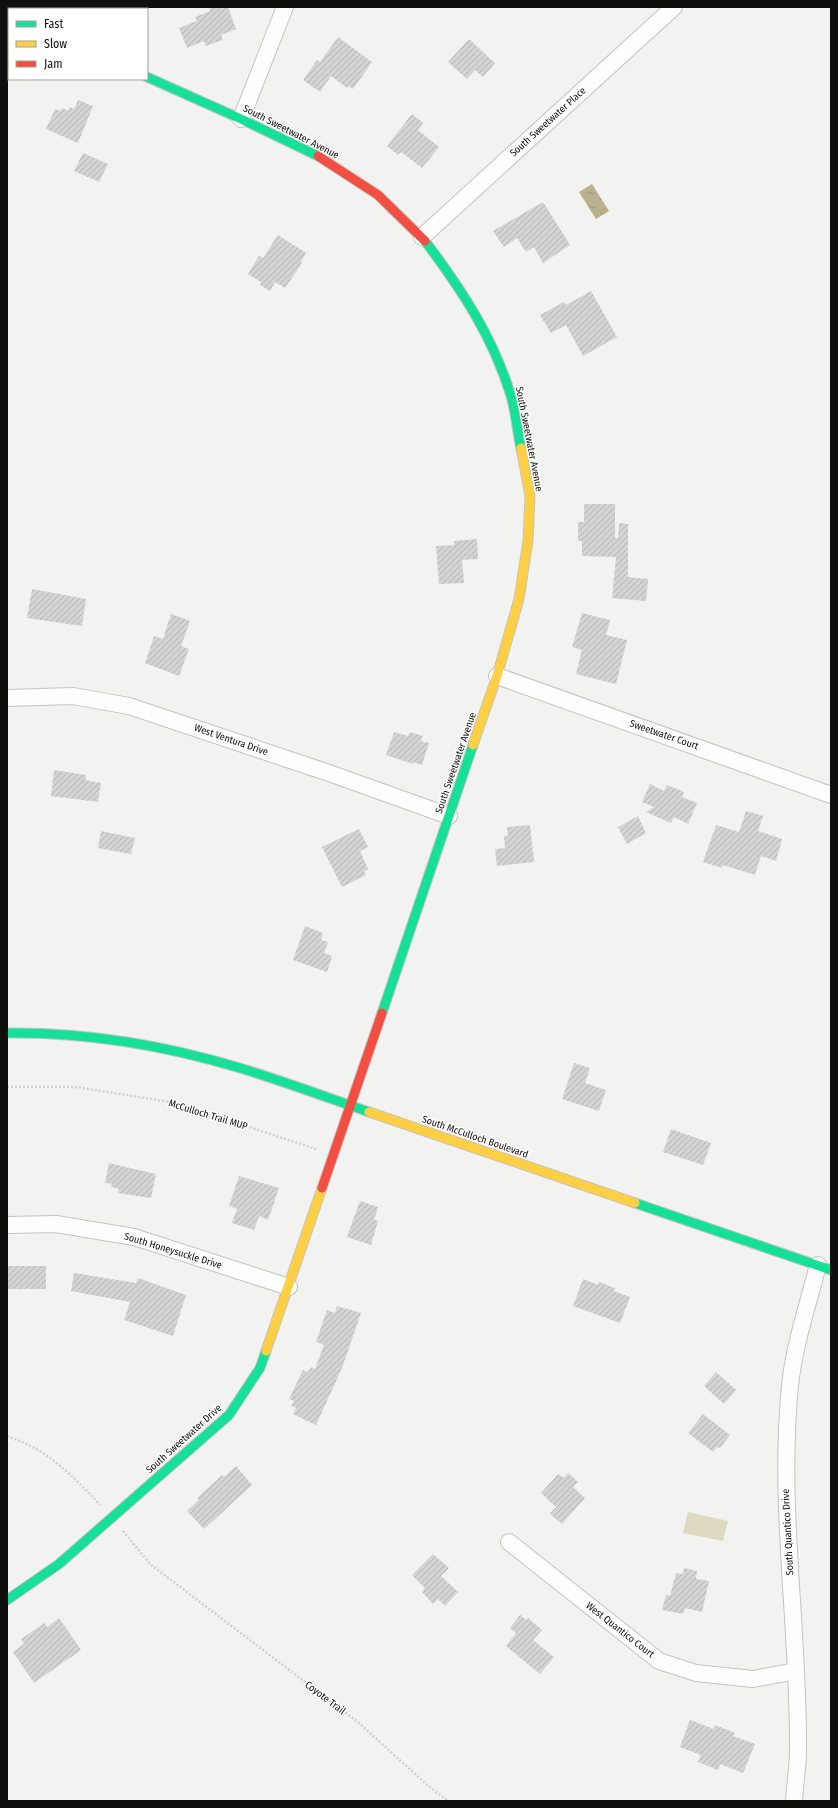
<svg xmlns="http://www.w3.org/2000/svg" width="838" height="1808" font-family="'Fira Sans Condensed',sans-serif">
	<style>
		.garden { fill: #dddabf }
		.water { fill: url(#water-ripples) }
		.building { fill: url(#building-hatch) }
		.lines { fill: none; stroke-linecap: round; stroke-linejoin: round }
		.street-casing { stroke: #c4c4c3; stroke-width: 18 }
		.fast-casing { stroke: #c4c4c3; stroke-width: 11 }
		.slow-casing { stroke: #c4c4c3; stroke-width: 11 }
		.jam-casing { stroke: #c4c4c3; stroke-width: 11 }
		.path { stroke: #d1d1d0; stroke-width: 2.5; stroke-dasharray: 2 2; stroke-linecap: butt }
		.street { stroke: #fdfdfd; stroke-width: 16 }
		.fast { stroke: #16e098; stroke-width: 9 }
		.slow { stroke: #ffcf43; stroke-width: 9 }
		.jam { stroke: #f24e42; stroke-width: 9 }
		.labels { text-anchor: middle; dominant-baseline: central; stroke-width: 3; stroke-linejoin: round; paint-order: stroke }
		.street-label { font-size: 10px; fill: #0e0e0d; stroke: #fffffe }
	</style>
	<defs>
		<pattern id="water-ripples" width="26" height="14" patternUnits="userSpaceOnUse"><rect width="26" height="14" fill="#b7b28d"/><path d="M2 4q2-2 4 0t4 0M15 11q2-2 4 0t4 0" fill="none" stroke="#9c9878"/></pattern>
		<pattern id="building-hatch" width="6" height="6" patternUnits="userSpaceOnUse"><rect width="6" height="6" fill="#d3d3d1"/><path d="M-1 1l2-2M0 6l6-6M5 7l2-2" fill="none" stroke="#b4b4b2"/></pattern>
	</defs>
	<rect width="100%" height="100%" fill="#f2f2f0"/>
	<path class="garden" d="M 688,1512 L 728,1521 L 723,1541 L 683,1533 Z"/>
	<path class="water" d="M 592,184 L 609,211 L 596,219 L 579,192 Z"/>
	<g class="building">
		<path d="M 209,7 L 228,7 L 236,29 L 221,35 L 223,40 L 206,46 L 204,41 L 187,48 L 179,28 L 197,21 L 195,17 L 210,11 Z"/>
		<path d="M 338,37 L 372,62 L 353,89 L 349,86 L 347,88 L 331,76 L 320,92 L 303,80 L 317,60 L 320,62 Z"/>
		<path d="M 469,39 L 495,63 L 483,77 L 475,70 L 467,79 L 448,62 Z"/>
		<path d="M 78,100 L 93,106 L 78,143 L 46,129 L 55,109 L 61,111 L 62,108 L 68,111 L 70,107 L 74,109 Z"/>
		<path d="M 412,114 L 423,123 L 418,130 L 439,147 L 422,168 L 401,152 L 398,155 L 387,146 Z"/>
		<path d="M 83,153 L 108,164 L 99,182 L 74,171 Z"/>
		<path d="M 543,202 L 570,245 L 543,263 L 534,247 L 526,252 L 517,238 L 504,247 L 493,231 Z"/>
		<path d="M 278,235 L 306,253 L 301,262 L 302,263 L 285,288 L 275,282 L 270,291 L 260,285 L 261,282 L 248,274 L 259,256 L 263,258 Z"/>
		<path d="M 591,291 L 617,337 L 583,356 L 566,325 L 551,333 L 540,315 L 564,302 L 566,305 Z"/>
		<path d="M 584,504 L 615,504 L 615,538 L 618,538 L 619,523 L 628,524 L 628,577 L 648,579 L 646,601 L 612,598 L 616,557 L 582,556 L 582,541 L 578,541 L 578,522 L 584,522 Z"/>
		<path d="M 477,539 L 478,559 L 462,560 L 464,583 L 439,584 L 436,546 L 454,545 L 454,541 Z"/>
		<path d="M 32,589 L 86,599 L 82,626 L 27,618 Z"/>
		<path d="M 582,613 L 610,620 L 606,635 L 627,640 L 616,684 L 576,674 L 582,650 L 572,647 Z"/>
		<path d="M 171,614 L 190,621 L 181,646 L 189,649 L 179,676 L 145,663 L 154,636 L 163,639 Z"/>
		<path d="M 394,732 L 408,736 L 410,732 L 423,736 L 421,741 L 429,743 L 422,765 L 413,762 L 413,764 L 386,755 Z"/>
		<path d="M 54,770 L 86,775 L 85,780 L 101,783 L 98,802 L 51,796 Z"/>
		<path d="M 650,784 L 664,791 L 667,785 L 684,792 L 682,797 L 697,803 L 688,824 L 674,817 L 671,823 L 646,812 L 654,807 L 642,802 Z"/>
		<path d="M 746,811 L 763,816 L 758,831 L 782,839 L 776,861 L 761,856 L 755,875 L 723,865 L 722,868 L 703,862 L 716,825 L 739,832 Z"/>
		<path d="M 638,816 L 646,833 L 627,844 L 618,827 Z"/>
		<path d="M 530,825 L 534,862 L 497,866 L 495,849 L 505,848 L 504,836 L 508,836 L 507,827 Z"/>
		<path d="M 359,829 L 368,847 L 360,851 L 368,869 L 364,871 L 366,875 L 342,887 L 322,847 Z"/>
		<path d="M 101,831 L 135,838 L 131,854 L 98,848 Z"/>
		<path d="M 305,926 L 323,933 L 321,940 L 328,942 L 324,953 L 332,956 L 327,972 L 293,960 Z"/>
		<path d="M 574,1063 L 590,1068 L 585,1083 L 606,1090 L 599,1111 L 562,1099 Z"/>
		<path d="M 671,1129 L 711,1143 L 703,1165 L 663,1152 Z"/>
		<path d="M 109,1163 L 156,1174 L 151,1198 L 118,1193 L 119,1189 L 111,1187 L 112,1184 L 105,1183 Z"/>
		<path d="M 239,1176 L 279,1188 L 268,1220 L 259,1216 L 254,1230 L 232,1223 L 237,1209 L 229,1206 Z"/>
		<path d="M 360,1201 L 378,1207 L 374,1220 L 378,1221 L 371,1245 L 347,1237 Z"/>
		<rect x="7" y="1266" width="39" height="23"/>
		<path d="M 74,1273 L 136,1283 L 138,1278 L 186,1295 L 173,1336 L 124,1320 L 130,1302 L 71,1291 Z"/>
		<path d="M 583,1279 L 598,1285 L 599,1282 L 615,1288 L 614,1291 L 630,1297 L 620,1323 L 573,1306 Z"/>
		<path d="M 337,1306 L 361,1313 L 342,1368 L 316,1425 L 293,1414 L 296,1408 L 291,1406 L 294,1401 L 289,1399 L 303,1370 L 308,1372 L 311,1367 L 315,1369 L 324,1345 L 316,1342 L 327,1310 L 335,1313 Z"/>
		<path d="M 716,1372 L 736,1390 L 724,1404 L 704,1386 Z"/>
		<path d="M 703,1414 L 730,1435 L 720,1448 L 717,1447 L 713,1452 L 688,1433 Z"/>
		<path d="M 236,1466 L 252,1485 L 204,1529 L 187,1511 L 199,1500 L 197,1498 L 222,1475 L 224,1477 Z"/>
		<path d="M 568,1473 L 578,1482 L 573,1487 L 585,1498 L 562,1524 L 550,1514 L 556,1507 L 541,1493 L 558,1474 L 564,1478 Z"/>
		<path d="M 433,1554 L 449,1568 L 441,1576 L 458,1592 L 445,1606 L 438,1599 L 433,1604 L 422,1592 L 425,1588 L 412,1575 Z"/>
		<path d="M 684,1568 L 697,1571 L 696,1579 L 709,1581 L 702,1612 L 685,1608 L 683,1614 L 662,1610 L 666,1595 L 670,1596 L 676,1573 L 683,1574 Z"/>
		<path d="M 520,1615 L 526,1620 L 528,1618 L 542,1630 L 533,1640 L 554,1657 L 540,1674 L 506,1646 L 516,1633 L 510,1628 Z"/>
		<path d="M 59,1618 L 81,1650 L 34,1683 L 13,1652 L 24,1644 L 21,1639 L 45,1623 L 47,1627 Z"/>
		<path d="M 690,1720 L 714,1729 L 715,1725 L 735,1733 L 733,1736 L 755,1744 L 743,1773 L 720,1764 L 718,1770 L 698,1762 L 701,1755 L 680,1747 Z"/>
	</g>
	<g class="lines">
		<defs>
			<g id="street">
				<path d="M 241,119 L 285,7"/>
				<path d="M 422,237 L 674,7"/>
				<path d="M 497,676 L 831,795"/>
				<path d="M 7,698 L 73,696 L 129,706 L 329,773 L 449,816"/>
				<path d="M 7,1225 L 56,1224 L 134,1237 L 289,1287"/>
				<path d="M 509,1542 L 659,1661 L 696,1673 L 753,1679 L 796,1671"/>
				<path d="M 794,1801 C 795,1784 798,1767 798,1750 C 799,1629 778,1507 790,1386 C 794,1345 808,1305 818,1265"/>
			</g>
			<g id="fast">
				<path d="M 7,16 L 9,17"/>
				<path d="M 147,77 L 241,119 L 318,156"/>
				<path d="M 425,241 C 462,290 493,337 511,396 C 516,413 517,431 521,448"/>
				<path d="M 382,1013 L 473,745"/>
				<path d="M 7,1033 C 86,1032 164,1045 240,1068 C 283,1081 326,1097 369,1112"/>
				<path d="M 635,1203 L 831,1270"/>
				<path d="M 7,1600 L 59,1564 L 229,1415 L 260,1368 L 266,1351"/>
			</g>
			<g id="slow">
				<path d="M 473,745 L 497,676 L 519,599 L 528,541 L 530,496 L 521,448"/>
				<path d="M 369,1112 L 635,1203"/>
				<path d="M 266,1351 L 322,1188"/>
			</g>
			<g id="jam">
				<path d="M 318,156 L 378,195 L 425,241"/>
				<path d="M 322,1188 L 382,1013"/>
			</g>
		</defs>
		<use href="#street" class="street-casing"/>
		<use href="#fast" class="fast-casing"/>
		<use href="#slow" class="slow-casing"/>
		<use href="#jam" class="jam-casing"/>
		<g class="path">
			<path d="M 7,1087 L 77,1087 L 176,1103 L 316,1149"/>
			<path d="M 7,1436 C 17,1440 28,1444 38,1450 C 62,1465 81,1484 100,1505"/>
			<path d="M 123,1531 L 150,1564 L 359,1723 L 426,1784 L 448,1801"/>
		</g>
		<use href="#street" class="street"/>
		<use href="#fast" class="fast"/>
		<use href="#slow" class="slow"/>
		<use href="#jam" class="jam"/>
	</g>
	<g class="labels">
		<g class="street-label">
			<text transform="translate(548 122) rotate(-42)">South Sweetwater Place</text>
			<text transform="translate(291 132) rotate(27)">South Sweetwater Avenue</text>
			<text transform="translate(529 439) rotate(79)">South Sweetwater Avenue</text>
			<text transform="translate(664 735) rotate(19)">Sweetwater Court</text>
			<text transform="translate(231 740) rotate(19)">West Ventura Drive</text>
			<text transform="translate(456 763) rotate(-71)">South Sweetwater Avenue</text>
			<text transform="translate(208 1115) rotate(17)">McCulloch Trail MUP</text>
			<text transform="translate(475 1137) rotate(19)">South McCulloch Boulevard</text>
			<text transform="translate(173 1251) rotate(17)">South Honeysuckle Drive</text>
			<text transform="translate(184 1439) rotate(-42)">South Sweetwater Drive</text>
			<text transform="translate(788 1532) rotate(-93)">South Quantico Drive</text>
			<text transform="translate(620 1630) rotate(38)">West Quantico Court</text>
			<text transform="translate(325 1698) rotate(37)">Coyote Trail</text>
		</g>
	</g>
	<rect width="838" height="1808" fill="none" stroke="#0e0e0d" stroke-width="16"/>
	<rect x="8" y="8" width="140" height="72" fill="#fffffe" stroke="#9f9f9e"/>
	<rect x="16" y="21" width="20" height="6" fill="#16e098" stroke="#9f9f9e"/>
	<text x="44" y="28" font-size="12" fill="#0e0e0d">Fast</text>
	<rect x="16" y="41" width="20" height="6" fill="#ffcf43" stroke="#9f9f9e"/>
	<text x="44" y="48" font-size="12" fill="#0e0e0d">Slow</text>
	<rect x="16" y="61" width="20" height="6" fill="#f24e42" stroke="#9f9f9e"/>
	<text x="44" y="68" font-size="12" fill="#0e0e0d">Jam</text>
</svg>
